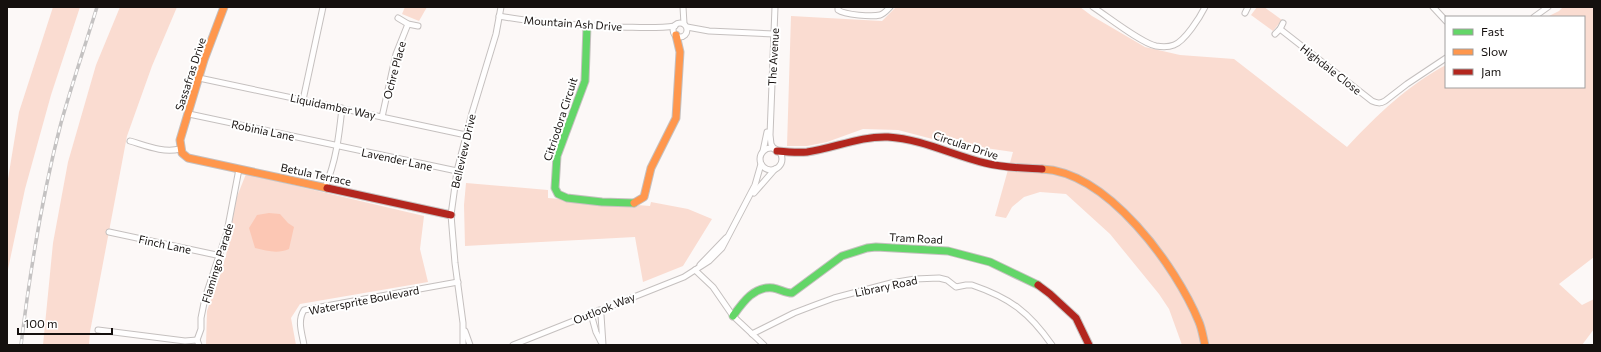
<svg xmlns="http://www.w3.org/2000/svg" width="1601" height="352" font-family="Commissioner,sans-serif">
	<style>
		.green { fill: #fadcd1 }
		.water { fill: #fcc7b4 }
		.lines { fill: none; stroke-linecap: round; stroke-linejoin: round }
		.street-casing { stroke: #c5c0bf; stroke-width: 7 }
		.fast-casing { stroke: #c5c0bf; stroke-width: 9 }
		.slow-casing { stroke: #c5c0bf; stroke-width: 9 }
		.jam-casing { stroke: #c5c0bf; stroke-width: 9 }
		.street { stroke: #fffefe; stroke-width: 5 }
		.fast { stroke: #63d668; stroke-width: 7 }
		.slow { stroke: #ff974d; stroke-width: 7 }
		.jam { stroke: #b3261e; stroke-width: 7 }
		.rail-casing { stroke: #c4c2c2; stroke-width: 3.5 }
		.rail { stroke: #fff; stroke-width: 2; stroke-dasharray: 6; stroke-linecap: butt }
		.labels { text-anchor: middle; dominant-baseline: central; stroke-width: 4; stroke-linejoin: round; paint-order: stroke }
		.street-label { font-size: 11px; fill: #15100e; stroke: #fff }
	</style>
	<rect width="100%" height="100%" fill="#fcf8f7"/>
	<g class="green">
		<path d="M 53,7 L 80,7 L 51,95 L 25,189 L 7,274 L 7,185 L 19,112 Z"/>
		<path d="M 120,7 L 177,7 L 152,66 L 127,136 L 90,332 L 89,345 L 43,345 L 53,243 L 68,162 L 96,65 Z"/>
		<path d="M 405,7 L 427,7 L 419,21 L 402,14 Z"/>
		<path d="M 896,7 L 1080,7 L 1092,16 L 1145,47 L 1180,55 L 1234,59 L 1347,147 C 1377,115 1408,85 1446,65 L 1446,87 L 1584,87 L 1584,17 L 1547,17 L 1559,11 L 1563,7 L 1594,7 L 1594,257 L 1559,284 L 1582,305 L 1594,299 L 1594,329 L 1582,345 L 1182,345 L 1169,309 L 1159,294 L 1110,234 L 1066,194 L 1040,192 L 1024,197 L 1012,207 L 1006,218 L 995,216 L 1013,152 L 944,142 L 898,130 L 863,129 L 827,142 L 807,146 L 787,146 L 791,16 L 882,21 Z"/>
		<path d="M 1257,7 L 1264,7 L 1282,20 L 1273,31 L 1251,15 Z"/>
		<path d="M 246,174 L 424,216 L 420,249 L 428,282 L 300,304 L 291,318 L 296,345 L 206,345 L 207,311 L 226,256 L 236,199 Z"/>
		<path d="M 466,183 L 548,190 L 548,198 L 650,206 L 651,202 L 688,209 L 712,219 L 683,266 L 643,282 L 635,237 L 465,246 L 464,205 Z"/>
	</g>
	<path class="water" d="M 269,213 L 280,214 L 288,223 L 294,227 L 289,249 C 278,254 267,251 255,248 L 249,228 L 257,215 Z"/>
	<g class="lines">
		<defs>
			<g id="street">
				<path d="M 683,7 L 684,24"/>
				<path d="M 838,7 L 838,10 C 845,15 872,17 880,15 C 884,14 887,10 890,7"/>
				<path d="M 1093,7 C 1107,16 1141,43 1156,46 C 1162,47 1169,47 1174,45 C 1185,41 1200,17 1205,7"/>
				<path d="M 1433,7 L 1446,21"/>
				<path d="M 1245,13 L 1248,7"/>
				<path d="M 499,16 C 538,23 576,25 616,27 C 635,27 655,29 675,26"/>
				<path d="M 1534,17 L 1548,7"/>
				<path d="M 398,18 L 408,24 L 418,26"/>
				<circle cx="680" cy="30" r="7"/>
				<path d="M 687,27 L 709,31 L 774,34"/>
				<path d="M 1280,29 L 1372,101 C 1377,103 1380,104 1385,101 L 1407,84 L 1446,58"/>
				<path d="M 1275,34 L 1280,29 L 1283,23"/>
				<path d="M 199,78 L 466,135"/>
				<path d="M 303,100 L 323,7"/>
				<path d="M 189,114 L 457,171"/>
				<path d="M 382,117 L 396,54 L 408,24"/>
				<path d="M 130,141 C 147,146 163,153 180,149"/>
				<circle cx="771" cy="159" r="11"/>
				<path d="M 774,149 L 771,144 L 770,135 L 775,7"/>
				<path d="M 763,151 L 767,132"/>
				<path d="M 325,187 C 336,162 339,136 342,108"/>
				<path d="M 754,193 L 775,169"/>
				<path d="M 109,232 L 221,256"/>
				<path d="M 700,265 L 726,238"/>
				<path d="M 695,270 L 713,287 L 733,316 L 764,345"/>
				<path d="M 599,310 L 601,315 L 603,345"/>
				<path d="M 591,314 L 596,332 L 601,342"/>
				<path d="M 98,330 L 185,341 L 197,340"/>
				<path d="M 465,331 L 470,345"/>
				<path d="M 752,334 L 794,313 L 815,305 L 834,298 L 891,283 L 915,279 L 939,278 L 947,280 L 956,287 L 966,285 L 972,285 C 1010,298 1029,312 1052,345"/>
				<path d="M 199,345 L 197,340 L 201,329 L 201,318 L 205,298 L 227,232 L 239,169"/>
				<path d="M 304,345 C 302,333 297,321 304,310 L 458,282"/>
				<path d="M 463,345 L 463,323 L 455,263 L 451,215 L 457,171 L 472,113 L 496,34 L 501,7"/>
				<path d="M 513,345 L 684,277 L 709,261 L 722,248 L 755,185 L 761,164"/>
			</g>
			<g id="fast">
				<path d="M 587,26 L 585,81 L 557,156 L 555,188 L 558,194 L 567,198 L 602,202 L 634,203"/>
				<path d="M 733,316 C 743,302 754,286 773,288 C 780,289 785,293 792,293 L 842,256 L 867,248 L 876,247 L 948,251 L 990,262 L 1038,285"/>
			</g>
			<g id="slow">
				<path d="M 224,7 L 204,60 L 180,140 L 182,153 L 188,158 L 327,188"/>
				<path d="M 1042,169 C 1108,172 1176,266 1199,322 C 1202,329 1203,337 1205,345"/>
				<path d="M 634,203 L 644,197 L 651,168 L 676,118 L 680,52 L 676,35"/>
			</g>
			<g id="jam">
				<path d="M 777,151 C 787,152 797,153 807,152 C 835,148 860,136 888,137 C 922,139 952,155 985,163 C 1004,168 1023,168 1042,169"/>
				<path d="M 327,188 L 451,215"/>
				<path d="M 1038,285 L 1050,294 L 1076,318 L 1089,345"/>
			</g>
		</defs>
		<use href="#street" class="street-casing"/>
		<use href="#fast" class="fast-casing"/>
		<use href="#slow" class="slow-casing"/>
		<use href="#jam" class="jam-casing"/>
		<use href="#street" class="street"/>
		<use href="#fast" class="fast"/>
		<use href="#slow" class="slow"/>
		<use href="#jam" class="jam"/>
		<defs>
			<path id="rail" d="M 21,345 C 30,271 42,196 61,123 C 72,84 85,46 97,7"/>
		</defs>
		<use href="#rail" class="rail-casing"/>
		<use href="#rail" class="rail"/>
	</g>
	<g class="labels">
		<g class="street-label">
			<text transform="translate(573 23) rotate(4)">Mountain Ash Drive</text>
			<text transform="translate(773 57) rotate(-87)">The Avenue</text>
			<text transform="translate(1331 69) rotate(38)">Highdale Close</text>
			<text transform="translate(394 70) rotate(-75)">Ochre Place</text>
			<text transform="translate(190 74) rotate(-72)">Sassafras Drive</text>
			<text transform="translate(333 106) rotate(12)">Liquidamber Way</text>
			<text transform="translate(560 119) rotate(-72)">Citriodora Circuit</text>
			<text transform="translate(263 130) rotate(12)">Robinia Lane</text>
			<text transform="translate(966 145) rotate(18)">Circular Drive</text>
			<text transform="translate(463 151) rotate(-77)">Belleview Drive</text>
			<text transform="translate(397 159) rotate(12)">Lavender Lane</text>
			<text transform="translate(316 174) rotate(12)">Betula Terrace</text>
			<text transform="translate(916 238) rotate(3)">Tram Road</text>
			<text transform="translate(165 244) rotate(12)">Finch Lane</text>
			<text transform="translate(217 263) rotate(-73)">Flamingo Parade</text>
			<text transform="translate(886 286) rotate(-12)">Library Road</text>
			<text transform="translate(364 300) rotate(-11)">Watersprite Boulevard</text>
			<text transform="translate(604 308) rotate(-22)">Outlook Way</text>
		</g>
	</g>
	<rect width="1601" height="352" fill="none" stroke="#15100e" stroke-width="16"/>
	<rect x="1445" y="16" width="140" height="72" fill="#ffffff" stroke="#a19f9f"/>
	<rect x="1453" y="29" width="20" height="6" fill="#63d668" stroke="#a19f9f"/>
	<text x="1481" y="36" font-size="12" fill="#15100e">Fast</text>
	<rect x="1453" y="49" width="20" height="6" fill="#ff974d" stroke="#a19f9f"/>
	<text x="1481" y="56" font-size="12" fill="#15100e">Slow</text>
	<rect x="1453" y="69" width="20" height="6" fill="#b3261e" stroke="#a19f9f"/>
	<text x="1481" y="76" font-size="12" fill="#15100e">Jam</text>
	<path d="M18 328v6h94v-6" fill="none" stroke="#15100e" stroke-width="2"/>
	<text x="24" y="328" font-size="12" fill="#15100e" stroke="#ffffff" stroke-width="3" paint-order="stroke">100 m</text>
</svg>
